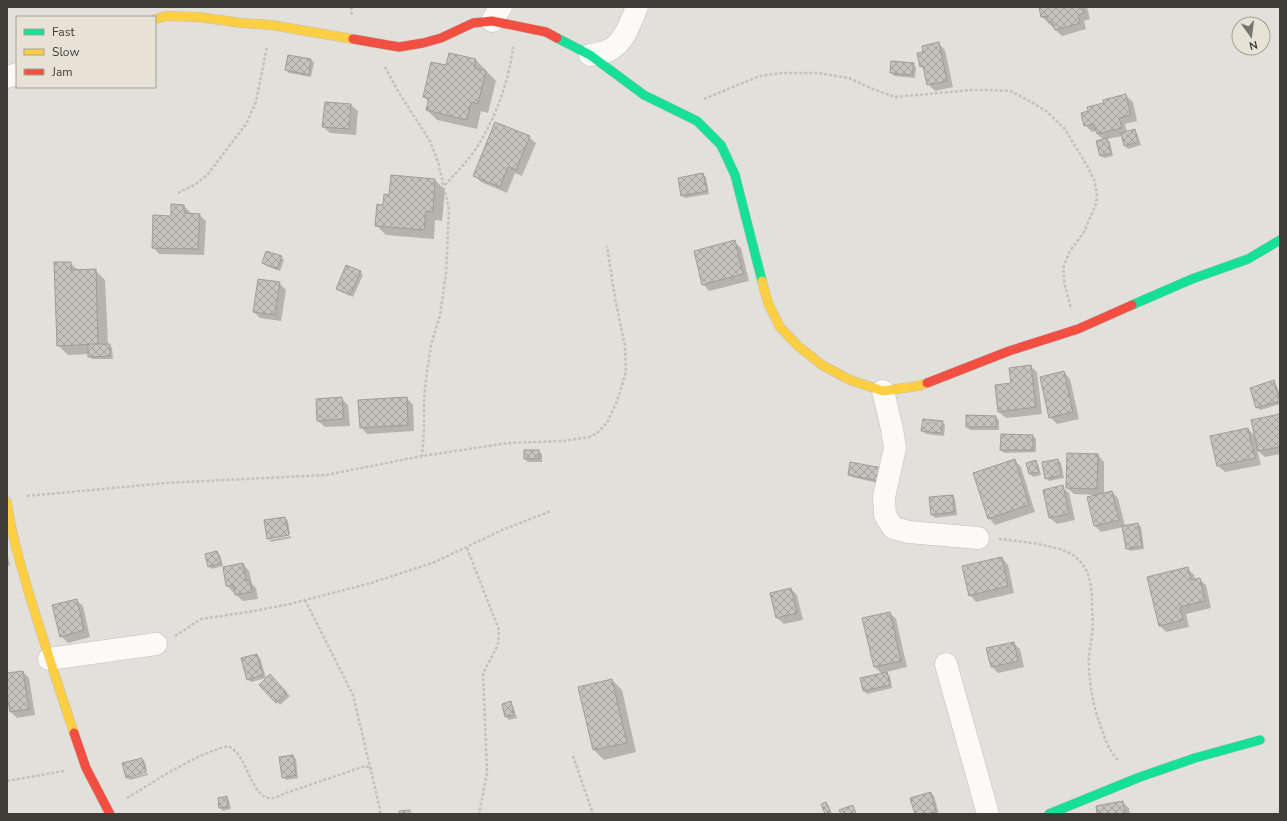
<svg xmlns="http://www.w3.org/2000/svg" width="1287" height="821" font-family="'Nunito Sans',sans-serif">
	<style>
		.shadow { fill: #0003 }
		.building { fill: url(#building-cross-hatch); stroke: #9e9c98 }
		.lines { fill: none; stroke-linecap: round; stroke-linejoin: round }
		.street-casing { stroke: #bfbeba; stroke-width: 23 }
		.fast-casing { stroke: #bfbeba; stroke-width: 10 }
		.slow-casing { stroke: #bfbeba; stroke-width: 10 }
		.jam-casing { stroke: #bfbeba; stroke-width: 10 }
		.path { stroke: #c1c1be; stroke-width: 2.5; stroke-dasharray: 3 2; stroke-linecap: butt }
		.street { stroke: #fbfaf9; stroke-width: 22 }
		.fast { stroke: #16e098; stroke-width: 9 }
		.slow { stroke: #ffcf43; stroke-width: 9 }
		.jam { stroke: #f24e42; stroke-width: 9 }
	</style>
	<defs>
		<pattern id="building-cross-hatch" width="8" height="8" patternUnits="userSpaceOnUse"><rect width="8" height="8" fill="#c5c3be"/><path d="M0 0l8 8M0 8l8-8" fill="none" stroke="#a1a09b"/></pattern>
	</defs>
	<rect width="100%" height="100%" fill="#e2e0da"/>
	<g class="shadow">
		<path d="M 1040,7 L 1087,7 L 1090,19 L 1084,21 L 1086,29 L 1062,36 L 1042,17 Z"/>
		<path d="M 938,43 L 945,50 L 953,87 L 935,91 L 928,84 L 925,71 L 921,66 L 924,53 Z"/>
		<path d="M 450,54 L 476,60 L 496,81 L 488,113 L 481,111 L 477,129 L 437,120 L 427,110 L 429,102 L 424,97 L 447,67 Z"/>
		<path d="M 288,56 L 311,60 L 314,63 L 311,77 L 289,73 L 286,70 Z"/>
		<path d="M 913,64 L 916,67 L 915,78 L 894,76 L 891,72 Z"/>
		<path d="M 1126,96 L 1133,102 L 1137,121 L 1125,124 L 1127,132 L 1134,130 L 1137,133 L 1141,145 L 1128,149 L 1125,146 L 1122,136 L 1107,139 L 1110,142 L 1113,156 L 1104,158 L 1101,155 L 1104,140 L 1097,134 L 1097,131 L 1092,132 L 1085,125 L 1105,103 Z"/>
		<path d="M 326,103 L 351,105 L 358,111 L 356,135 L 330,133 L 323,127 Z"/>
		<path d="M 529,137 L 536,143 L 522,176 L 515,173 L 507,193 L 481,182 L 474,175 Z"/>
		<path d="M 703,174 L 706,177 L 709,194 L 685,198 L 682,195 Z"/>
		<path d="M 392,176 L 435,180 L 445,190 L 442,221 L 435,220 L 434,239 L 386,235 L 376,225 L 390,196 Z"/>
		<path d="M 184,206 L 190,212 L 190,214 L 199,215 L 206,221 L 204,255 L 159,254 L 153,247 L 172,217 Z"/>
		<path d="M 734,242 L 741,248 L 749,281 L 709,291 L 703,284 Z"/>
		<path d="M 281,257 L 284,260 L 280,271 L 266,266 L 263,263 Z"/>
		<path d="M 70,263 L 79,271 L 95,270 L 105,280 L 108,345 L 109,345 L 112,348 L 113,359 L 92,359 L 89,356 L 89,354 L 68,355 L 58,345 Z"/>
		<path d="M 360,272 L 363,275 L 353,297 L 340,291 L 337,288 Z"/>
		<path d="M 279,283 L 286,290 L 281,321 L 260,318 L 254,312 Z"/>
		<path d="M 1030,366 L 1037,372 L 1042,414 L 1006,418 L 999,412 L 996,386 L 1012,384 Z"/>
		<path d="M 1064,372 L 1070,379 L 1079,419 L 1057,424 L 1050,417 Z"/>
		<path d="M 1273,382 L 1276,385 L 1280,395 L 1280,404 L 1260,410 L 1257,407 Z"/>
		<path d="M 407,398 L 413,405 L 414,431 L 367,434 L 361,427 Z"/>
		<path d="M 342,399 L 348,405 L 350,426 L 325,427 L 318,421 Z"/>
		<path d="M 1280,415 L 1280,454 L 1265,457 L 1257,450 L 1261,465 L 1225,472 L 1218,466 L 1212,437 L 1248,429 L 1256,437 Z"/>
		<path d="M 967,416 L 995,417 L 999,420 L 999,430 L 970,430 L 967,427 Z"/>
		<path d="M 942,422 L 945,425 L 944,436 L 926,434 L 922,431 Z"/>
		<path d="M 1033,436 L 1036,439 L 1036,452 L 1004,453 L 1001,450 Z"/>
		<path d="M 525,451 L 538,451 L 542,454 L 542,462 L 528,462 L 525,459 Z"/>
		<path d="M 1098,455 L 1104,462 L 1104,494 L 1112,492 L 1118,498 L 1125,526 L 1138,524 L 1141,527 L 1144,549 L 1130,551 L 1127,548 L 1123,527 L 1101,532 L 1095,526 L 1088,497 L 1095,495 L 1074,494 L 1067,488 Z"/>
		<path d="M 1014,460 L 1021,467 L 1035,512 L 995,525 L 989,518 Z"/>
		<path d="M 1058,460 L 1061,463 L 1064,478 L 1049,481 L 1046,478 Z"/>
		<path d="M 1035,461 L 1038,464 L 1041,475 L 1033,477 L 1030,474 L 1027,463 Z"/>
		<path d="M 851,463 L 882,484 L 852,477 L 849,474 Z"/>
		<path d="M 1062,487 L 1069,493 L 1075,520 L 1057,524 L 1050,518 Z"/>
		<path d="M 952,496 L 955,499 L 957,515 L 935,518 L 932,514 Z"/>
		<path d="M 285,518 L 288,521 L 290,534 L 269,538 L 269,540 L 268,539 Z"/>
		<path d="M 291,536 L 291,538 L 271,542 L 269,540 Z"/>
		<path d="M 217,552 L 220,555 L 223,566 L 212,569 L 209,566 Z"/>
		<path d="M 7,553 L 10,565 L 7,566 Z"/>
		<path d="M 1002,558 L 1008,565 L 1014,593 L 976,602 L 970,595 Z"/>
		<path d="M 243,564 L 249,571 L 252,584 L 256,588 L 258,599 L 243,601 L 236,595 L 236,592 L 234,593 L 227,586 L 224,567 Z"/>
		<path d="M 1188,569 L 1194,575 L 1195,580 L 1199,579 L 1206,585 L 1211,608 L 1186,614 L 1189,627 L 1166,632 L 1160,626 Z"/>
		<path d="M 791,589 L 797,595 L 803,620 L 784,624 L 777,618 Z"/>
		<path d="M 76,600 L 83,606 L 90,637 L 68,643 L 61,636 Z"/>
		<path d="M 890,613 L 896,619 L 907,667 L 886,672 L 890,676 L 892,688 L 867,694 L 864,691 L 861,679 L 882,674 L 875,667 L 864,619 Z"/>
		<path d="M 1013,643 L 1020,649 L 1024,667 L 998,673 L 992,667 Z"/>
		<path d="M 257,655 L 260,658 L 266,678 L 251,682 L 248,679 Z"/>
		<path d="M 23,672 L 29,678 L 35,715 L 17,718 L 11,712 L 7,687 L 7,674 Z"/>
		<path d="M 270,676 L 290,696 L 280,705 L 261,685 Z"/>
		<path d="M 612,680 L 622,690 L 636,752 L 604,760 L 594,750 Z"/>
		<path d="M 510,703 L 513,706 L 517,718 L 509,720 L 506,717 L 503,704 Z"/>
		<path d="M 293,756 L 296,759 L 298,778 L 286,780 L 283,777 Z"/>
		<path d="M 142,759 L 145,762 L 147,771 L 128,776 L 128,778 L 123,764 Z"/>
		<path d="M 148,773 L 148,775 L 130,780 L 128,778 Z"/>
		<path d="M 931,793 L 934,796 L 939,814 L 916,814 Z"/>
		<path d="M 226,797 L 229,800 L 231,809 L 223,811 L 220,808 Z"/>
		<path d="M 1122,802 L 1129,808 L 1130,814 L 1098,814 Z"/>
		<path d="M 826,803 L 829,806 L 832,814 L 826,813 Z"/>
	</g>
	<g class="building">
		<path d="M 1039,7 L 1082,7 L 1084,13 L 1078,15 L 1080,23 L 1055,30 L 1052,22 L 1049,23 L 1047,16 L 1041,17 Z"/>
		<path d="M 939,42 L 947,81 L 927,85 L 923,66 L 920,67 L 917,53 L 923,52 L 922,46 Z"/>
		<path d="M 449,53 L 476,59 L 474,68 L 486,71 L 478,104 L 471,102 L 467,120 L 426,110 L 429,98 L 423,97 L 431,62 L 446,65 Z"/>
		<path d="M 288,55 L 311,59 L 309,75 L 285,70 Z"/>
		<path d="M 891,61 L 914,63 L 912,75 L 890,73 Z"/>
		<path d="M 1126,94 L 1131,115 L 1119,118 L 1122,128 L 1097,134 L 1094,124 L 1084,126 L 1081,113 L 1088,111 L 1087,107 L 1104,103 L 1103,100 Z"/>
		<path d="M 325,102 L 351,104 L 349,129 L 322,127 Z"/>
		<path d="M 495,122 L 530,136 L 516,170 L 508,167 L 500,187 L 473,176 Z"/>
		<path d="M 1135,129 L 1138,142 L 1124,146 L 1121,133 Z"/>
		<path d="M 1107,138 L 1111,153 L 1100,156 L 1096,141 Z"/>
		<path d="M 703,173 L 707,191 L 681,196 L 678,178 Z"/>
		<path d="M 391,175 L 435,179 L 433,212 L 426,211 L 424,230 L 375,226 L 377,204 L 383,205 L 384,194 L 389,195 Z"/>
		<path d="M 171,204 L 184,205 L 184,213 L 200,214 L 198,249 L 152,248 L 153,215 L 171,216 Z"/>
		<path d="M 735,240 L 743,274 L 702,285 L 694,251 Z"/>
		<path d="M 266,251 L 282,256 L 277,269 L 262,263 Z"/>
		<path d="M 54,262 L 71,262 L 71,270 L 96,269 L 98,344 L 57,346 Z"/>
		<path d="M 346,265 L 361,271 L 350,295 L 336,289 Z"/>
		<path d="M 258,279 L 280,282 L 275,315 L 253,312 Z"/>
		<path d="M 88,344 L 110,344 L 110,356 L 88,357 Z"/>
		<path d="M 1031,365 L 1036,407 L 998,412 L 995,385 L 1011,383 L 1009,368 Z"/>
		<path d="M 1064,371 L 1073,412 L 1049,418 L 1040,377 Z"/>
		<path d="M 1274,380 L 1280,401 L 1256,408 L 1250,388 Z"/>
		<path d="M 342,397 L 344,419 L 317,421 L 316,399 Z"/>
		<path d="M 407,397 L 408,425 L 360,428 L 358,400 Z"/>
		<path d="M 1280,414 L 1280,447 L 1258,451 L 1251,420 Z"/>
		<path d="M 966,415 L 996,416 L 996,427 L 966,427 Z"/>
		<path d="M 923,419 L 943,421 L 941,433 L 921,431 Z"/>
		<path d="M 1248,428 L 1255,458 L 1217,466 L 1210,436 Z"/>
		<path d="M 1001,434 L 1033,435 L 1033,450 L 1000,450 Z"/>
		<rect x="524" y="450" width="15" height="9"/>
		<path d="M 1067,453 L 1098,454 L 1097,489 L 1066,488 Z"/>
		<path d="M 1015,459 L 1029,505 L 988,519 L 973,473 Z"/>
		<path d="M 1058,459 L 1061,475 L 1045,479 L 1042,462 Z"/>
		<path d="M 1036,460 L 1039,472 L 1029,474 L 1026,463 Z"/>
		<path d="M 850,462 L 882,468 L 880,481 L 848,475 Z"/>
		<path d="M 1063,485 L 1069,514 L 1049,518 L 1043,490 Z"/>
		<path d="M 1112,491 L 1119,520 L 1094,526 L 1087,497 Z"/>
		<path d="M 953,495 L 954,512 L 931,515 L 929,497 Z"/>
		<path d="M 285,517 L 289,535 L 267,539 L 264,520 Z"/>
		<path d="M 1138,523 L 1142,546 L 1126,549 L 1122,526 Z"/>
		<path d="M 217,551 L 221,563 L 208,567 L 205,554 Z"/>
		<path d="M 1002,557 L 1008,586 L 969,596 L 962,566 Z"/>
		<path d="M 243,563 L 246,581 L 250,580 L 252,592 L 235,595 L 234,585 L 226,586 L 223,567 Z"/>
		<path d="M 1188,567 L 1191,580 L 1200,578 L 1205,601 L 1180,607 L 1183,620 L 1159,626 L 1147,577 Z"/>
		<path d="M 791,588 L 797,613 L 776,618 L 770,593 Z"/>
		<path d="M 77,599 L 84,630 L 60,637 L 52,605 Z"/>
		<path d="M 890,612 L 901,661 L 874,667 L 862,618 Z"/>
		<path d="M 1014,642 L 1018,661 L 991,667 L 986,648 Z"/>
		<path d="M 257,654 L 263,675 L 247,680 L 241,658 Z"/>
		<path d="M 23,671 L 29,709 L 10,712 L 7,694 L 7,673 Z"/>
		<path d="M 887,672 L 890,685 L 863,691 L 860,678 Z"/>
		<path d="M 270,674 L 287,693 L 276,703 L 259,685 Z"/>
		<path d="M 612,679 L 627,743 L 593,750 L 578,687 Z"/>
		<path d="M 511,701 L 514,715 L 505,717 L 502,704 Z"/>
		<path d="M 293,755 L 296,775 L 282,778 L 279,757 Z"/>
		<path d="M 142,758 L 146,772 L 126,778 L 122,763 Z"/>
		<path d="M 931,792 L 936,812 L 928,814 L 915,814 L 910,798 Z"/>
		<path d="M 227,796 L 228,807 L 219,808 L 218,798 Z"/>
		<path d="M 1123,801 L 1125,814 L 1097,814 L 1096,806 Z"/>
		<path d="M 826,802 L 830,811 L 825,814 L 821,804 Z"/>
		<path d="M 853,805 L 856,814 L 841,814 L 839,810 Z"/>
		<path d="M 410,810 L 410,814 L 400,814 L 399,811 Z"/>
	</g>
	<g class="lines">
		<defs>
			<g id="street">
				<path d="M 492,21 L 501,7"/>
				<path d="M 590,55 C 597,54 605,53 611,49 C 625,41 631,21 637,7"/>
				<path d="M 7,77 L 17,74"/>
				<path d="M 883,391 L 892,429 L 895,448 L 884,497 L 885,515 L 893,528 L 909,532 L 978,538"/>
				<path d="M 49,659 L 156,644"/>
				<path d="M 946,664 L 988,814"/>
			</g>
			<g id="fast">
				<path d="M 557,38 L 590,55 L 644,95 L 697,121 L 721,145 L 735,175 L 762,281"/>
				<path d="M 1132,305 L 1192,279 L 1248,259 L 1280,240"/>
				<path d="M 1049,814 L 1140,777 L 1195,758 L 1260,740"/>
			</g>
			<g id="slow">
				<path d="M 155,19 L 167,16 L 198,17 L 242,23 L 271,25 L 353,39"/>
				<path d="M 762,281 L 768,303 L 780,327 L 798,346 L 822,365 L 850,380 L 883,391 L 918,386 L 927,383"/>
				<path d="M 7,502 C 11,535 21,565 30,597 C 44,642 59,688 74,733"/>
			</g>
			<g id="jam">
				<path d="M 353,39 L 399,47 L 423,43 L 441,38 L 473,23 L 492,21 L 546,32 L 557,38"/>
				<path d="M 927,383 L 1009,351 L 1078,329 L 1132,305"/>
				<path d="M 74,733 L 86,768 L 110,814"/>
			</g>
		</defs>
		<use href="#street" class="street-casing"/>
		<use href="#fast" class="fast-casing"/>
		<use href="#slow" class="slow-casing"/>
		<use href="#jam" class="jam-casing"/>
		<g class="path">
			<path d="M 351,7 L 352,16"/>
			<path d="M 385,67 L 399,93 L 430,141 L 438,162 L 449,209 L 446,273 L 440,315 L 431,345 L 426,379 L 424,399 L 424,431 L 422,456"/>
			<path d="M 704,99 L 760,76 L 783,73 L 818,73 L 849,78 L 868,87 L 895,97 L 971,90 L 986,90 L 1010,91 L 1028,100 L 1046,111 L 1064,128 L 1082,157 L 1094,179 L 1097,195 L 1096,204 L 1084,232 L 1070,251 L 1063,268 L 1065,286 L 1071,308"/>
			<path d="M 445,185 C 453,176 462,167 470,157 C 492,128 509,83 513,47"/>
			<path d="M 178,193 L 196,184 L 208,174 L 246,124 L 256,102 L 267,46"/>
			<path d="M 27,496 L 166,483 L 326,475 L 422,456 L 508,443 L 563,441 L 589,437 L 596,434 L 607,423 L 617,401 L 626,372 L 625,346 L 615,298 L 607,246"/>
			<path d="M 999,539 C 1018,541 1058,545 1073,555 C 1092,569 1092,588 1092,610 C 1093,618 1093,626 1092,634 C 1091,645 1088,656 1089,667 C 1090,686 1093,706 1100,724 C 1104,736 1109,752 1119,761"/>
			<path d="M 467,548 L 499,630 L 498,645 L 483,673 L 487,773 L 479,814"/>
			<path d="M 305,600 L 353,695 L 380,809 L 380,814"/>
			<path d="M 175,636 L 201,619 L 254,611 L 290,604 L 371,583 L 435,562 L 502,530 L 551,511"/>
			<path d="M 573,756 L 593,814"/>
			<path d="M 7,781 L 64,771"/>
			<path d="M 127,798 C 157,780 193,755 228,746 C 248,756 246,784 266,798 L 274,798 L 286,793 L 365,766 L 372,769"/>
		</g>
		<use href="#street" class="street"/>
		<use href="#fast" class="fast"/>
		<use href="#slow" class="slow"/>
		<use href="#jam" class="jam"/>
	</g>
	<rect width="1287" height="821" fill="none" stroke="#3f3d38" stroke-width="16"/>
	<rect x="16" y="16" width="140" height="72" fill="#e6e2d6" stroke="#a3a097"/>
	<rect x="24" y="29" width="20" height="6" fill="#16e098" stroke="#a3a097"/>
	<text x="52" y="36" font-size="12" fill="#3f3d38">Fast</text>
	<rect x="24" y="49" width="20" height="6" fill="#ffcf43" stroke="#a3a097"/>
	<text x="52" y="56" font-size="12" fill="#3f3d38">Slow</text>
	<rect x="24" y="69" width="20" height="6" fill="#f24e42" stroke="#a3a097"/>
	<text x="52" y="76" font-size="12" fill="#3f3d38">Jam</text>
	<g transform="translate(1251 36) rotate(166)"><circle r="19" fill="#e6e2d6" stroke="#a3a097"/>
	<path d="M0-3L7 15L0 10L-7 15Z" fill="#787671"/>
	<text y="-6" font-size="11" font-weight="bold" text-anchor="middle" fill="#3f3d38">N</text>
	</g>
</svg>
